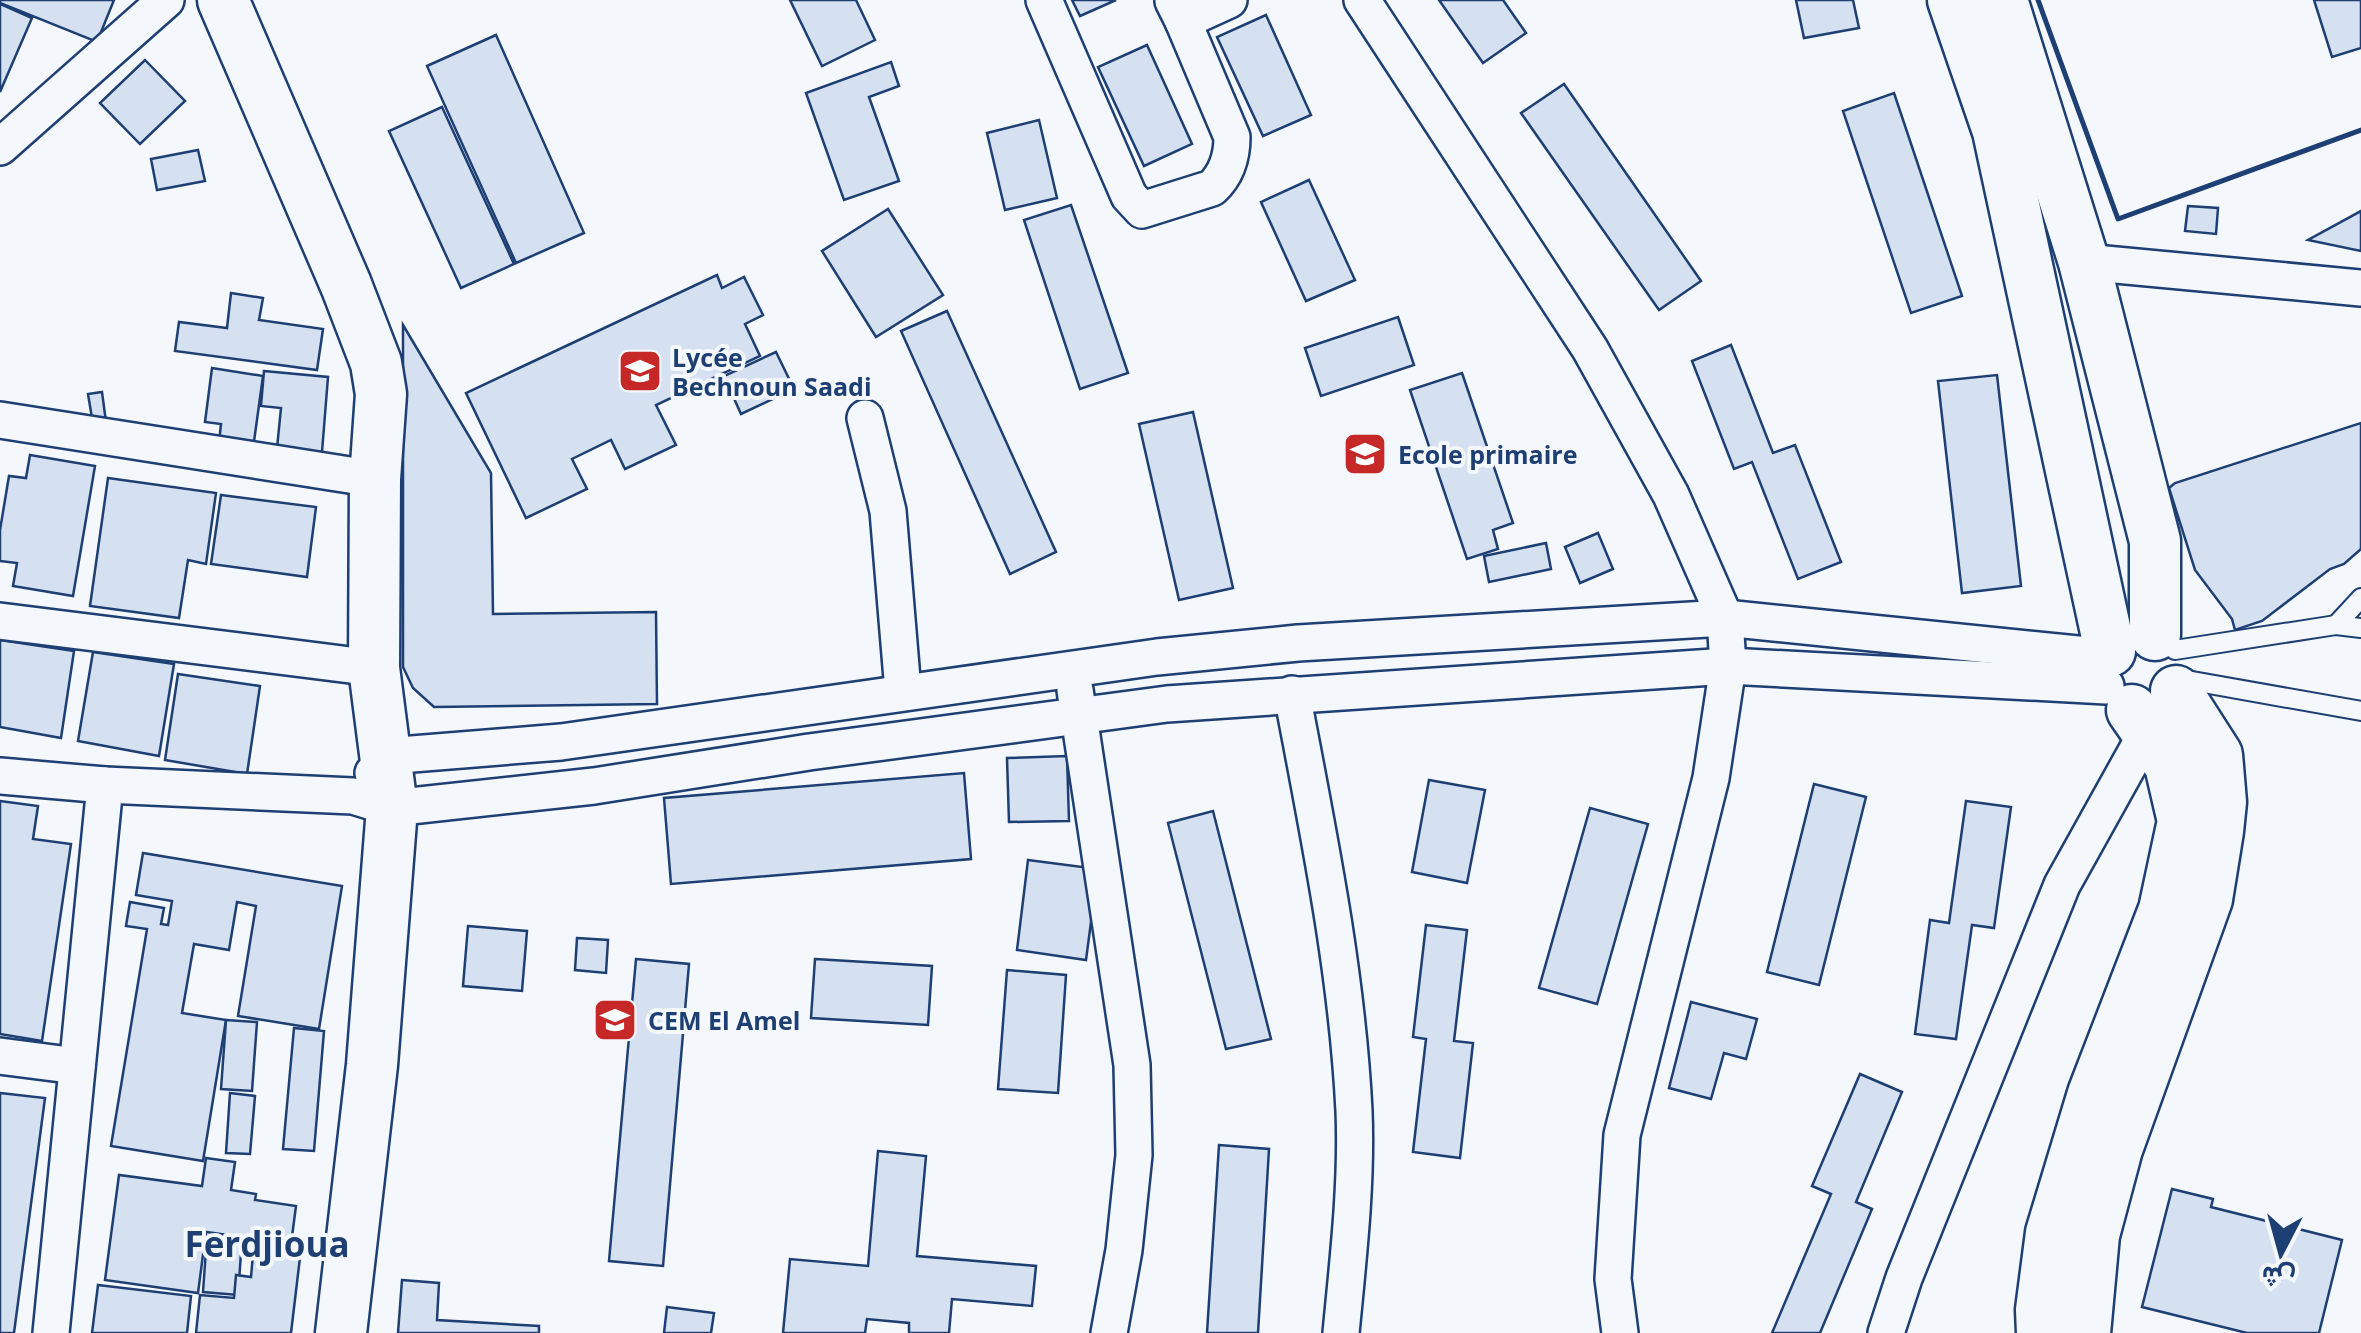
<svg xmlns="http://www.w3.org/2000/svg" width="2361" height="1333" font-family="'Open Sans',Vazirmatn,sans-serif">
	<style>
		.building { fill: #d5e0f0; stroke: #1d3f73; stroke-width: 2.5 }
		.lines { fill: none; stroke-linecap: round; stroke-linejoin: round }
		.service-casing { stroke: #1d3f73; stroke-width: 22 }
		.minor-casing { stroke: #1d3f73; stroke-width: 40 }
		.secondary-casing { stroke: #1d3f73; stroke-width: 55 }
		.service { stroke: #f4f7fb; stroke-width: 18 }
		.minor { stroke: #f4f7fb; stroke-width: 35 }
		.secondary { stroke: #f4f7fb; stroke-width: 50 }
		.wall { stroke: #1d3f73; stroke-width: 5 }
		.labels { text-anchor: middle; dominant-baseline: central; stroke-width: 8; stroke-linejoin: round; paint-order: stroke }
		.poi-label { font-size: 25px; font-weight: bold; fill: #1d3f73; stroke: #f4f7fb; text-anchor: start }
		.district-label { font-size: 35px; font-weight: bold; fill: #1d3f73; stroke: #f4f7fb }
	</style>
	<rect width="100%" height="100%" fill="#f4f7fb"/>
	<g class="building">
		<path d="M 0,0 L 114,0 L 97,42 L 0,3 Z"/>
		<path d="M 790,0 L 856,0 L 875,40 L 822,66 Z"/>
		<path d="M 1072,0 L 1116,0 L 1080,16 Z"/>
		<path d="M 1439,0 L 1503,0 L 1526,33 L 1483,63 Z"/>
		<path d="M 1796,0 L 1853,0 L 1859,28 L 1804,38 Z"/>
		<path d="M 2314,0 L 2361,0 L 2361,48 L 2332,57 Z"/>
		<path d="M 0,4 L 32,18 L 0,92 Z"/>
		<path d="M 1266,15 L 1311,115 L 1263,136 L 1217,37 Z"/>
		<path d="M 496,35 L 584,233 L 516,263 L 427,66 Z"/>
		<path d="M 1147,45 L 1192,144 L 1144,166 L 1098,67 Z"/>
		<path d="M 145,60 L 185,101 L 140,144 L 100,103 Z"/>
		<path d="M 891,62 L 899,86 L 869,97 L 899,181 L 844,200 L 806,93 Z"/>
		<path d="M 1564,84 L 1701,281 L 1659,310 L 1521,113 Z"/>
		<path d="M 1894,93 L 1962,296 L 1911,313 L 1843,111 Z"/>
		<path d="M 442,107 L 514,264 L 461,288 L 389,131 Z"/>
		<path d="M 1039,120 L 1057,198 L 1005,210 L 987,133 Z"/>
		<path d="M 198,150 L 205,181 L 157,190 L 151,159 Z"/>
		<path d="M 1309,180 L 1355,280 L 1306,301 L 1261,202 Z"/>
		<path d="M 1071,205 L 1128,373 L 1080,389 L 1024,220 Z"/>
		<path d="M 2188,206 L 2218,208 L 2216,234 L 2185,231 Z"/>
		<path d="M 888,209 L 943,295 L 876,337 L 822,251 Z"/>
		<path d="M 2361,211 L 2361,251 L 2308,240 Z"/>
		<path d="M 717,275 L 722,288 L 744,277 L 763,315 L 745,324 L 760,356 L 656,405 L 676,445 L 625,469 L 611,440 L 572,459 L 587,489 L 526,518 L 466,393 Z"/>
		<path d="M 231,293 L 263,298 L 259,320 L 323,329 L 317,370 L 175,351 L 179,322 L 227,328 Z"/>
		<path d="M 947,311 L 1056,552 L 1010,574 L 901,331 Z"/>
		<path d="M 1398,317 L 1414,365 L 1321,396 L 1305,348 Z"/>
		<path d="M 403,325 L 491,473 L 493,614 L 656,612 L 657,704 L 434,707 L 413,688 L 403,667 Z"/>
		<path d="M 1731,345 L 1773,453 L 1795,445 L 1841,562 L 1798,579 L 1752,462 L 1734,469 L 1692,361 Z"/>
		<path d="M 776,352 L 794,389 L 741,414 L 724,376 Z"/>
		<path d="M 212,368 L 263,376 L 252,456 L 218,451 L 221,424 L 205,422 Z"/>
		<path d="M 264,371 L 328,377 L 322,452 L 277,448 L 281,408 L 261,406 Z"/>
		<path d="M 1462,373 L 1513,523 L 1493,530 L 1498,549 L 1467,559 L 1410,390 Z"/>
		<path d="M 1997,375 L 2021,586 L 1962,593 L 1938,381 Z"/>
		<path d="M 102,392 L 106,422 L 93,424 L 88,394 Z"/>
		<path d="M 1193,412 L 1233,588 L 1179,600 L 1139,424 Z"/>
		<path d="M 2361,423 L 2361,549 L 2344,564 L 2330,569 L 2262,621 L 2235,630 L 2232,619 L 2195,570 L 2169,488 L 2175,483 Z"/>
		<path d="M 30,455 L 95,466 L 73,596 L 13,586 L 17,563 L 0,561 L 0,530 L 9,476 L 26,478 Z"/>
		<path d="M 108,478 L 216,493 L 206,564 L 188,560 L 179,618 L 90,606 Z"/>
		<path d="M 221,495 L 316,507 L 307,577 L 211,564 Z"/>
		<path d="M 1598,533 L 1613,569 L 1580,583 L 1565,547 Z"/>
		<path d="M 1546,543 L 1551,569 L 1489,582 L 1484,556 Z"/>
		<path d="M 0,640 L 74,651 L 61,738 L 0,727 Z"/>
		<path d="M 93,652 L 174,664 L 159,756 L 78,741 Z"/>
		<path d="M 178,674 L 260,686 L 247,774 L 165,760 Z"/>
		<path d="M 1067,756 L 1069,821 L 1009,822 L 1007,758 Z"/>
		<path d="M 964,773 L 971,859 L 671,884 L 664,798 Z"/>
		<path d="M 1429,780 L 1485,790 L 1467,883 L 1412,872 Z"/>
		<path d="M 1814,784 L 1866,797 L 1819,985 L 1767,972 Z"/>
		<path d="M 0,801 L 38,806 L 33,839 L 71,844 L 42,1041 L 0,1034 Z"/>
		<path d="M 1966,801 L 2011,807 L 1994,928 L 1972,925 L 1956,1039 L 1915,1034 L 1930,920 L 1949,923 Z"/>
		<path d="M 1590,808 L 1648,824 L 1597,1004 L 1539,988 Z"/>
		<path d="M 1213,811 L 1271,1039 L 1226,1049 L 1168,823 Z"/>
		<path d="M 143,853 L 342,886 L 319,1029 L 238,1016 L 256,906 L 237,902 L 229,950 L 194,944 L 182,1013 L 226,1020 L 203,1161 L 111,1146 L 147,929 L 126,926 L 130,902 L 164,908 L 161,924 L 168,925 L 172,901 L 136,895 Z"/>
		<path d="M 1028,860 L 1098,869 L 1086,960 L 1017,950 Z"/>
		<path d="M 1426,925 L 1467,930 L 1454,1041 L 1473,1043 L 1460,1158 L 1413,1152 L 1426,1039 L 1413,1037 Z"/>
		<path d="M 468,926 L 527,931 L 522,991 L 463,986 Z"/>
		<path d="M 577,938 L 608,940 L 606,973 L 575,970 Z"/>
		<path d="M 636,959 L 689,964 L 663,1266 L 609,1261 Z"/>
		<path d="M 815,959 L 932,966 L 928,1025 L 811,1018 Z"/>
		<path d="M 1007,970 L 1066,975 L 1058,1093 L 998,1089 Z"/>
		<path d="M 1691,1002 L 1757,1019 L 1746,1059 L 1724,1053 L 1711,1099 L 1669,1088 Z"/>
		<path d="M 226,1020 L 257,1022 L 252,1091 L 221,1089 Z"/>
		<path d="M 294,1028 L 324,1031 L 314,1151 L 283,1149 Z"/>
		<path d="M 1860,1074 L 1902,1092 L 1856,1202 L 1872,1209 L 1820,1333 L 1772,1333 L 1831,1194 L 1812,1186 Z"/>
		<path d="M 0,1093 L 45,1098 L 14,1333 L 0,1333 Z"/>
		<path d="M 230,1093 L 255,1096 L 250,1154 L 226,1153 Z"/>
		<path d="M 1219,1145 L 1269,1149 L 1258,1333 L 1207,1333 Z"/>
		<path d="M 878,1151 L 926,1156 L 917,1256 L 1036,1266 L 1032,1306 L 952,1299 L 949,1333 L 909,1333 L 909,1323 L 867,1319 L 865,1333 L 783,1333 L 790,1259 L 868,1266 Z"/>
		<path d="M 206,1158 L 235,1162 L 231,1190 L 256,1194 L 255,1200 L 296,1206 L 291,1244 L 206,1232 L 198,1293 L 105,1280 L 119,1175 L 202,1186 Z"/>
		<path d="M 2172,1189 L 2213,1199 L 2211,1207 L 2342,1240 L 2319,1333 L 2247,1333 L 2142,1307 Z"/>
		<path d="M 207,1236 L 242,1239 L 238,1295 L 203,1292 Z"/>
		<path d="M 254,1243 L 301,1249 L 291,1333 L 196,1333 L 200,1295 L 234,1298 L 236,1275 L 251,1277 Z"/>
		<path d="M 402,1280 L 439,1283 L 437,1320 L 539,1326 L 539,1333 L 398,1333 Z"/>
		<path d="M 98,1285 L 191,1296 L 187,1333 L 92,1333 Z"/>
		<path d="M 667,1307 L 714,1313 L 711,1333 L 664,1333 Z"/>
	</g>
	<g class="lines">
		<defs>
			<g id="service">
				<path d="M 2336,625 L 2361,598"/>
				<path d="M 2175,650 L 2336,625 L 2361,628"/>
				<path d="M 2181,679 L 2361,711"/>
			</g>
			<g id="minor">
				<path d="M 1044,0 L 1129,196 L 1142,210 L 1212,188 C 1227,174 1232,157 1232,137 L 1183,21"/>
				<path d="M 1362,0 L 1590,349 L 1671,495 L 1725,618 L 1728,666 L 1711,778 L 1622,1135 L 1613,1279 L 1620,1333"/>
				<path d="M 1173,1 L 1183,21 L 1229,0"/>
				<path d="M 0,147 L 166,0"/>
				<path d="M 2084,262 L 2361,288"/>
				<path d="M 865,418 L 888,511 L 903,691"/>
				<path d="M 0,420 L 375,479"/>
				<path d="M 0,621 L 374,668"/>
				<path d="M 1075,690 L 1132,1065 L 1134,1155 L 1124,1250 L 1109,1333"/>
				<path d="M 1292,694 C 1318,832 1347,970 1354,1111 C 1357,1184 1348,1260 1341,1333"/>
				<path d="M 373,773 L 387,756 L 561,742 L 1157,657 L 1298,643 L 1725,618 L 2107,657"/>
				<path d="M 0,776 L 105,785 L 353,796 L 392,808 L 594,786 L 809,752 L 1167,704 L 1728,666 L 2106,686"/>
				<path d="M 0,1056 L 77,1066"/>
				<path d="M 51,1333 L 105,785"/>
				<path d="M 1886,1333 L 1904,1278 L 2062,885 L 2146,734"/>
			</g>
			<g id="secondary">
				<path d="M 223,0 L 346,285 L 376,363 L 381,394 L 375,479 L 374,668 L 392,808 L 372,1065 L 341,1333"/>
				<path d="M 1953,0 L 1998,131 L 2110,651"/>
				<path d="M 2002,0 L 2084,262 L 2155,541 L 2155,635"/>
				<path d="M 2042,1333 L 2041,1310 L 2051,1233 L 2093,1094 L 2164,910 L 2183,821 L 2170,765 L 2132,710"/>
				<path d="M 2085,1333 L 2094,1235 L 2117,1149 L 2207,899 L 2218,831 L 2221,802 L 2217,755 L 2176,691"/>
			</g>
		</defs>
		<use href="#service" class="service-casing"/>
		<use href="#minor" class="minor-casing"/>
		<use href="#secondary" class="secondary-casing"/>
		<use href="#service" class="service"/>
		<use href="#minor" class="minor"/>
		<use href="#secondary" class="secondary"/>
		<path class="wall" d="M 2038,0 L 2118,219 L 2361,130"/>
	</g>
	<defs>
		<symbol id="school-square" viewBox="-11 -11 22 22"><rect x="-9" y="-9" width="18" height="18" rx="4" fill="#c62828" stroke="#f4f7fb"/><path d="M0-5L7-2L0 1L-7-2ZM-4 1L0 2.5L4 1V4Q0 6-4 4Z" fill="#fff"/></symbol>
	</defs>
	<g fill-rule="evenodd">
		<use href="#school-square" x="615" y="346" width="50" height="50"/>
		<use href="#school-square" x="1340" y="429" width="50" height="50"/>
		<use href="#school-square" x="590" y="995" width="50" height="50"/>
	</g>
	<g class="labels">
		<g class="poi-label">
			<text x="672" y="357">Lycée<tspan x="672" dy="29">Bechnoun Saadi</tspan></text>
			<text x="1398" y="454">Ecole primaire</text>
			<text x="648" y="1020">CEM El Amel</text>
		</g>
		<g class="district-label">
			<text x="267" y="1243">Ferdjioua</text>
		</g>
	</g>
	<g transform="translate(2281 1253) rotate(186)" stroke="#f4f7fb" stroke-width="8" paint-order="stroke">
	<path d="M0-8L18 38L0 25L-18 38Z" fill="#1d3f73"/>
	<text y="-15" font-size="28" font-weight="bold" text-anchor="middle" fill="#1d3f73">ش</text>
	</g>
</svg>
